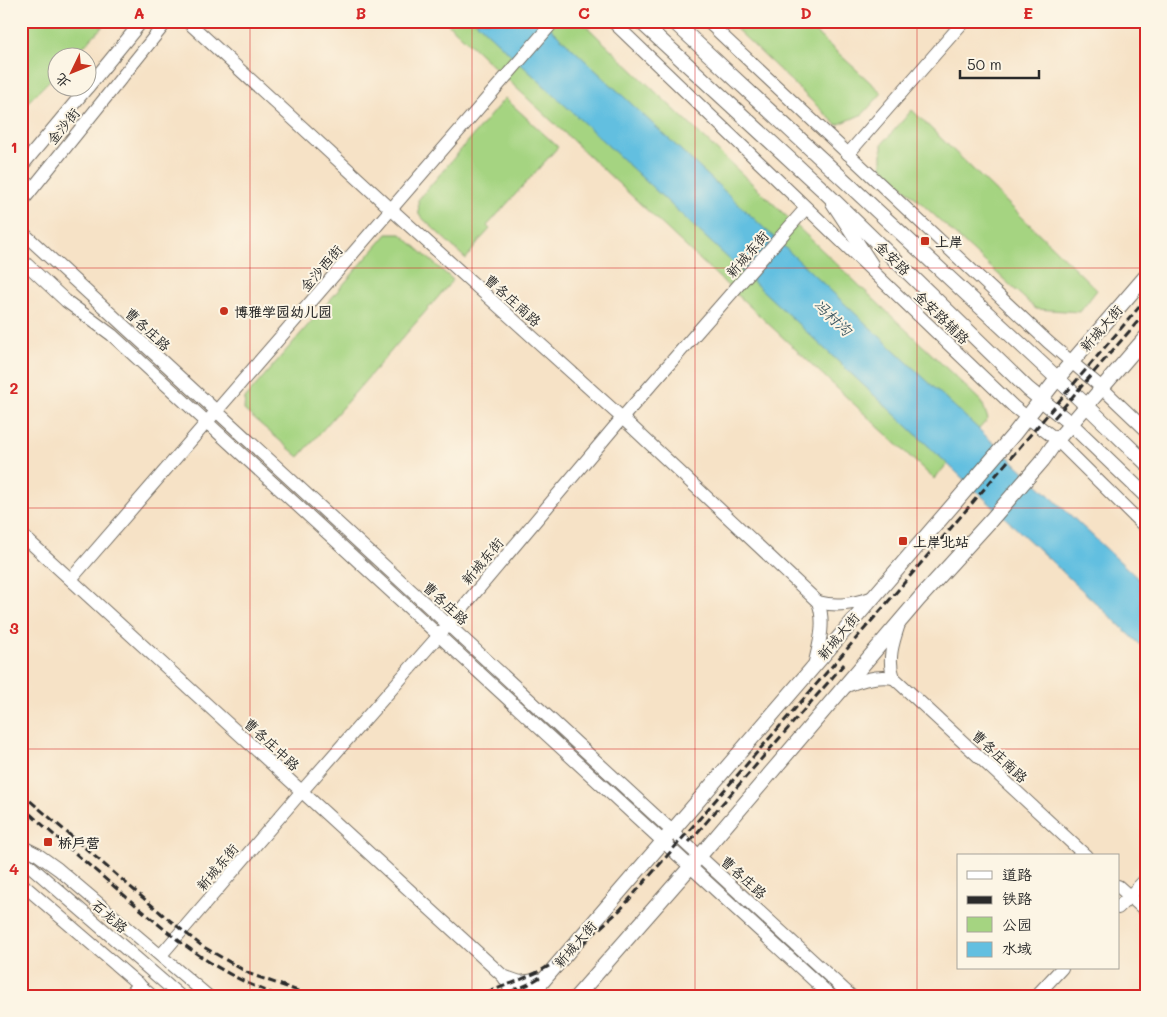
<svg xmlns="http://www.w3.org/2000/svg" width="1167" height="1017" font-family="Mali,'LXGW WenKai TC',sans-serif">
	<style>
		.green { fill: #a5d481; stroke: #688056 }
		.water { fill: #62bfe0; stroke: #467586 }
		.lines { fill: none; stroke-linecap: round; stroke-linejoin: round }
		.secondary-casing { stroke: #726b61; stroke-width: 14 }
		.primary-casing { stroke: #726b61; stroke-width: 16 }
		.secondary { stroke: #fff; stroke-width: 12 }
		.primary { stroke: #fff; stroke-width: 14 }
		.rail { stroke: #2b2b2b; stroke-width: 3; stroke-dasharray: 8 4; stroke-linecap: butt }
		.grid { fill: none; stroke: #d62828; stroke-width: 1; stroke-opacity: 0.55 }
		.poi-dot { fill: #c8321e; stroke: #fcf5e5; stroke-width: 2 }
		.labels { text-anchor: middle; dominant-baseline: central; stroke-width: 4; stroke-linejoin: round; paint-order: stroke }
		.street-label { font-size: 14px; fill: #2b2b2b; stroke: #fcf5e5 }
		.poi-label { font-size: 14px; font-weight: bold; fill: #2b2b2b; stroke: #fcf5e5; text-anchor: start }
		.water-label { font-size: 15px; font-style: italic; fill: #3c5761; stroke: #fcf5e5 }
		.neatline { fill: none; stroke: #d62828; stroke-width: 2 }
		.grid-label { font-size: 16px; text-anchor: middle; font-weight: bold; fill: #d62828 }
	</style>
	<rect width="100%" height="100%" fill="#fcf5e5"/>
	<filter id="ink" filterUnits="userSpaceOnUse"><feTurbulence type="fractalNoise" baseFrequency=".02" numOctaves="2"/><feDisplacementMap in="SourceGraphic" scale="10" xChannelSelector="R" yChannelSelector="G"/><feConvolveMatrix kernelMatrix="1 2 1 2 8 2 1 2 1" color-interpolation-filters="sRGB"/></filter>
	<filter id="wash" filterUnits="userSpaceOnUse"><feTurbulence type="fractalNoise" baseFrequency=".0096" numOctaves="4" result="noise"/><feDisplacementMap in="SourceGraphic" scale="20" xChannelSelector="R" yChannelSelector="G"/><feGaussianBlur stdDeviation="1.12" result="paint"/><feColorMatrix in="noise" values="0 0 0 0 0 0 0 0 0 0 0 0 0 0 0 0 0 1.4 0 .05"/><feComposite in="paint" operator="in"/></filter>
	<g filter="url(#wash)">
		<rect width="100%" height="100%" fill="#f6e2c6"/>
		<g class="green">
			<path d="M 21,21 L 108,21 L 73,57 L 58,58 L 57,73 L 21,109 Z"/>
			<path d="M 445,21 L 581,21 L 982,402 L 988,419 L 934,479 Z"/>
			<path d="M 728,21 L 803,21 L 882,93 L 863,114 L 837,125 Z"/>
			<path d="M 505,98 L 558,147 L 487,226 L 490,229 L 479,241 L 466,259 L 419,215 L 418,200 Z"/>
			<path d="M 912,110 L 1097,290 L 1080,312 L 1036,309 L 882,167 L 882,144 Z"/>
			<path d="M 387,234 L 401,234 L 453,280 L 299,457 L 244,410 L 245,398 Z"/>
		</g>
		<path class="water" d="M 475,21 L 543,21 L 1146,586 L 1146,650 Z"/>
	</g>
	<g filter="url(#ink)">
		<g class="lines">
			<defs>
				<g id="secondary">
					<path d="M 187,21 L 392,210 L 631,426 L 818,602 C 826,623 819,645 814,666"/>
					<path d="M 612,21 L 1014,407 L 1057,440 L 1146,528"/>
					<path d="M 707,21 L 1048,342 L 1102,388 L 1146,430"/>
					<path d="M 88,87 L 142,21"/>
					<path d="M 848,154 L 964,21"/>
					<path d="M 21,167 L 87,88"/>
					<path d="M 21,203 L 167,21"/>
					<path d="M 832,203 L 872,264"/>
					<path d="M 21,231 L 851,996"/>
					<path d="M 21,259 L 66,301 L 112,335 L 831,996"/>
					<path d="M 21,534 L 503,976 L 509,986 L 510,996"/>
					<path d="M 71,579 L 554,21"/>
					<path d="M 818,602 C 837,607 853,604 871,598"/>
					<path d="M 899,624 C 893,642 887,660 894,678 L 1086,856"/>
					<path d="M 844,687 C 860,680 876,675 894,678"/>
					<path d="M 21,846 L 37,854 L 58,869 L 208,996"/>
					<path d="M 21,858 L 180,996"/>
					<path d="M 21,883 L 152,996"/>
					<path d="M 1118,886 L 1146,911"/>
					<path d="M 1118,908 L 1146,879"/>
					<path d="M 161,955 L 302,791 L 448,625 L 622,418 L 806,208"/>
					<path d="M 503,976 L 520,982 L 544,979"/>
					<path d="M 128,996 L 139,984"/>
					<path d="M 1036,996 L 1062,968"/>
				</g>
				<g id="primary">
					<path d="M 640,21 L 822,189 L 1028,389 L 1071,424 L 1146,496"/>
					<path d="M 673,21 L 1087,406 L 1146,463"/>
					<path d="M 530,996 L 1014,434 L 1057,379 L 1146,276"/>
					<path d="M 577,996 L 699,857 L 919,599 L 991,520 L 1043,460 L 1057,440 L 1146,337"/>
				</g>
			</defs>
			<use href="#secondary" class="secondary-casing"/>
			<use href="#primary" class="primary-casing"/>
			<use href="#secondary" class="secondary"/>
			<use href="#primary" class="primary"/>
			<g class="rail">
				<path d="M 1054,418 L 1146,312"/>
				<path d="M 21,793 L 162,914 L 202,946 L 250,974 L 312,996"/>
				<path d="M 21,806 C 53,834 84,861 116,888 C 169,934 212,973 280,996"/>
				<path d="M 689,842 L 845,663"/>
				<path d="M 475,996 C 509,985 545,972 574,950 C 590,938 605,923 620,910 L 887,603 L 1146,299"/>
				<path d="M 500,996 L 529,984 L 542,976"/>
			</g>
		</g>
	</g>
	<path class="grid" d="M 250,21 L 250,996M 472,21 L 472,996M 695,21 L 695,996M 917,21 L 917,996M 21,268 L 1146,268M 21,508 L 1146,508M 21,749 L 1146,749"/>
	<g class="poi-dot">
		<rect x="920" y="236" width="10" height="10" rx="2.5"/>
		<circle cx="224" cy="311" r="5"/>
		<rect x="898" y="536" width="10" height="10" rx="2.5"/>
		<rect x="43" y="837" width="10" height="10" rx="2.5"/>
	</g>
	<g class="labels">
		<g class="street-label">
			<text transform="translate(63 126) rotate(-51)">金沙街</text>
			<text transform="translate(747 254) rotate(-49)">新城东街</text>
			<text transform="translate(893 258) rotate(44)">金安路</text>
			<text transform="translate(321 268) rotate(-49)">金沙西街</text>
			<text transform="translate(513 300) rotate(42)">曹各庄南路</text>
			<text transform="translate(942 317) rotate(44)">金安路辅路</text>
			<text transform="translate(1101 328) rotate(-49)">新城大街</text>
			<text transform="translate(148 329) rotate(43)">曹各庄路</text>
			<text transform="translate(482 561) rotate(-50)">新城东街</text>
			<text transform="translate(446 603) rotate(43)">曹各庄路</text>
			<text transform="translate(838 636) rotate(-50)">新城大街</text>
			<text transform="translate(272 744) rotate(43)">曹各庄中路</text>
			<text transform="translate(1000 756) rotate(43)">曹各庄南路</text>
			<text transform="translate(217 867) rotate(-50)">新城东街</text>
			<text transform="translate(744 877) rotate(42)">曹各庄路</text>
			<text transform="translate(110 916) rotate(41)">石龙路</text>
			<text transform="translate(575 944) rotate(-49)">新城大街</text>
		</g>
		<g class="poi-label">
			<text x="935" y="241">上岸</text>
			<text x="234" y="311">博雅学园幼儿园</text>
			<text x="913" y="541">上岸北站</text>
			<text x="58" y="842">桥户营</text>
		</g>
		<g class="water-label">
			<text transform="translate(833 317) rotate(43)">冯村沟</text>
		</g>
	</g>
	<rect width="1167" height="1017" fill="none" stroke="#fcf5e5" stroke-width="55"/>
	<rect x="957" y="854" width="162" height="115" fill="#fcf5e5" stroke="#a8a49b"/>
	<rect x="967" y="871" width="25" height="8" fill="#ffffff" stroke="#a8a49b"/>
	<text x="1002" y="880" font-size="15" fill="#2b2b2b">道路</text>
	<rect x="967" y="896" width="25" height="8" fill="#2b2b2b" stroke="#a8a49b"/>
	<text x="1002" y="904" font-size="15" fill="#2b2b2b">铁路</text>
	<rect x="967" y="917" width="25" height="15" fill="#a5d481" stroke="#a8a49b"/>
	<text x="1002" y="930" font-size="15" fill="#2b2b2b">公园</text>
	<rect x="967" y="942" width="25" height="15" fill="#62bfe0" stroke="#a8a49b"/>
	<text x="1002" y="954" font-size="15" fill="#2b2b2b">水域</text>
	<g transform="translate(72 72) rotate(227)"><circle r="24" fill="#fcf5e5" stroke="#a8a49b"/>
	<path d="M0-4L9 19L0 12L-9 19Z" fill="#c8321e"/>
	<text y="-8" font-size="14" font-weight="bold" text-anchor="middle" fill="#2b2b2b">北</text>
	</g>
	<path d="M960 70v8h79v-8" fill="none" stroke="#2b2b2b" stroke-width="2.5"/>
	<text x="967" y="70" font-size="15" fill="#2b2b2b" stroke="#fcf5e5" stroke-width="4" paint-order="stroke">50 m</text>
	<rect x="28" y="28" width="1112" height="962" class="neatline"/>
	<g class="grid-label">
		<text x="139" y="19">A</text>
		<text x="361" y="19">B</text>
		<text x="584" y="19">C</text>
		<text x="806" y="19">D</text>
		<text x="1028" y="19">E</text>
		<text x="14" y="153">1</text>
		<text x="14" y="394">2</text>
		<text x="14" y="634">3</text>
		<text x="14" y="875">4</text>
	</g>
</svg>
